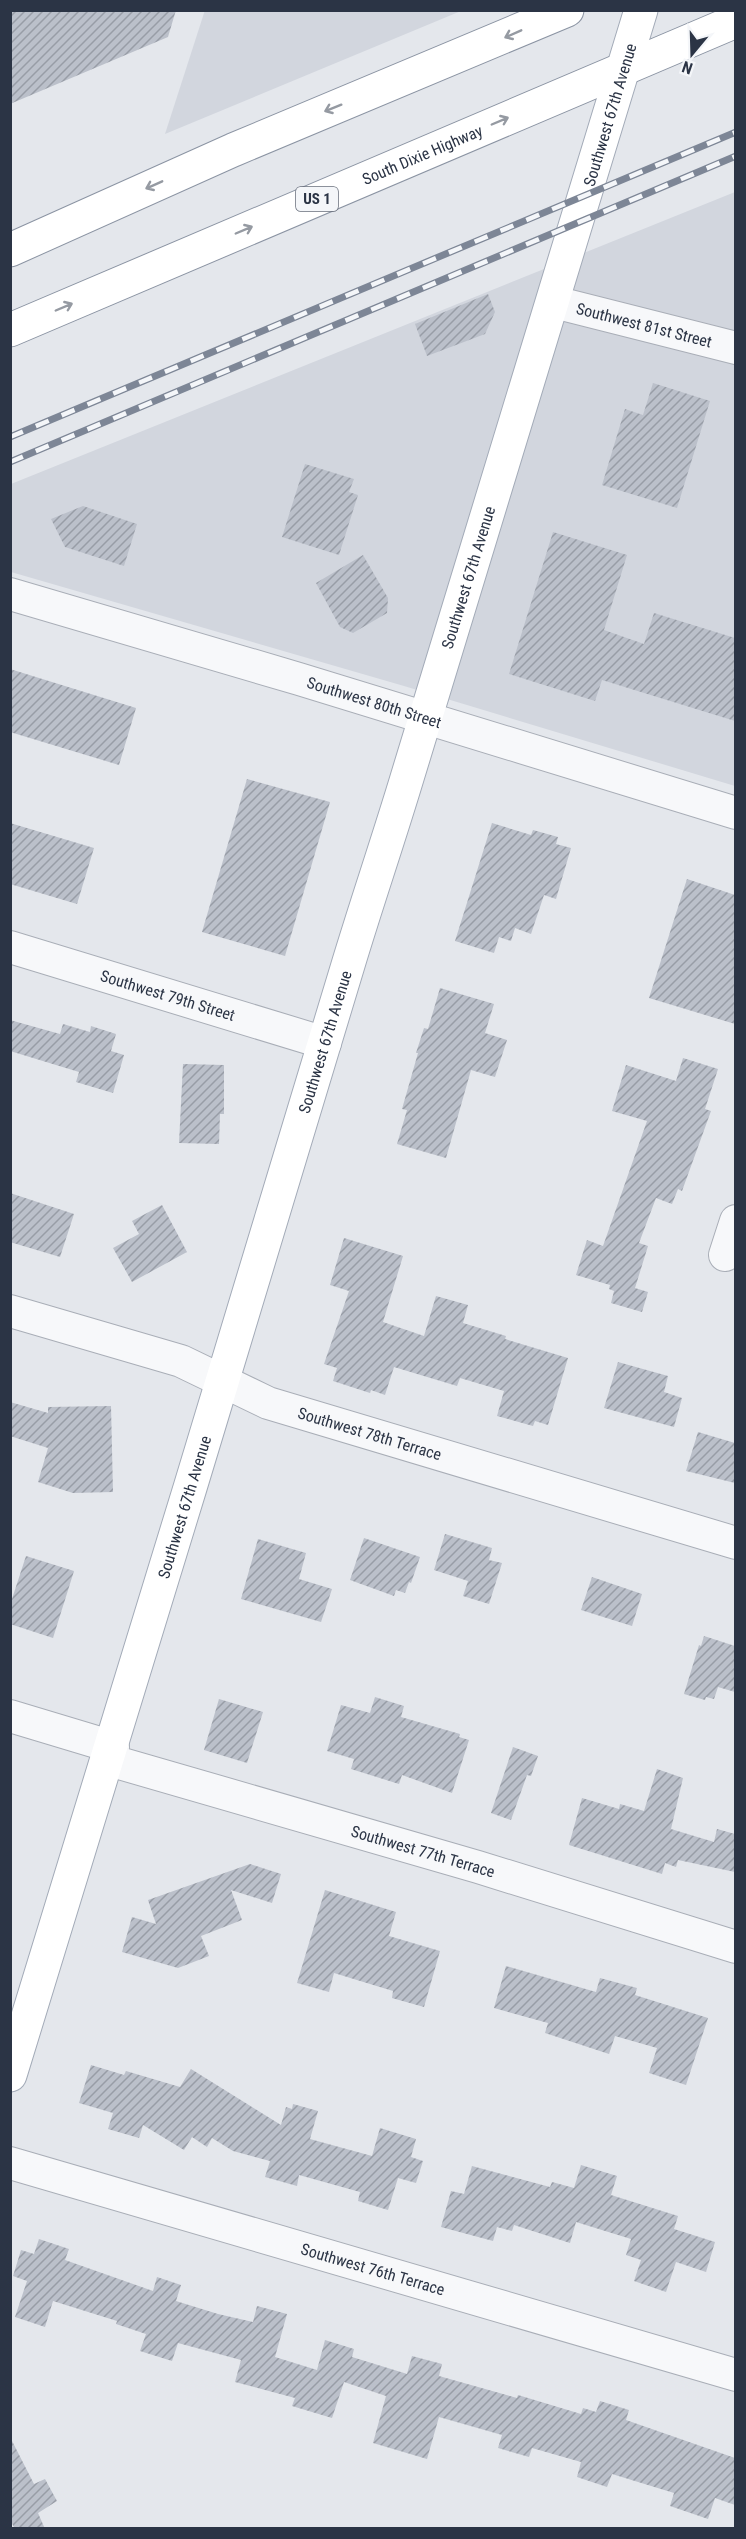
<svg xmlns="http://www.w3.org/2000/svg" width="746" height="2539" font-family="'Roboto Condensed',sans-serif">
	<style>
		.built { fill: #d2d6de }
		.building { fill: url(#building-hatch) }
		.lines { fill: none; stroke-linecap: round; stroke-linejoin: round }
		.minor-casing { stroke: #a9aeb7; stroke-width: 34 }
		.major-casing { stroke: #a3abb8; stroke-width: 35 }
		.highway-casing { stroke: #8b94a3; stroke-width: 35 }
		.minor { stroke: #f7f8fa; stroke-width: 32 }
		.major { stroke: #fff; stroke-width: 33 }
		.highway { stroke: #fff; stroke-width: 33 }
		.rail-casing { stroke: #7d8696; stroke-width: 7 }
		.rail { stroke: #f4f6f9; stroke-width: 4.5; stroke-dasharray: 14; stroke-linecap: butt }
		.oneway { stroke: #959aa2 }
		.labels { text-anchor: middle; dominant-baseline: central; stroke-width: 6; stroke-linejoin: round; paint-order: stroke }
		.shield { fill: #f4f6f9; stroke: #676e7b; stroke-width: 1.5 }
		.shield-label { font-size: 15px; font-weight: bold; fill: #2b3445 }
		.street-label { font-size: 16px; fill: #2b3445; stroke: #f4f6f9 }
	</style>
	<defs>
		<pattern id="building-hatch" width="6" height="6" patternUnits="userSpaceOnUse" patternTransform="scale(1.5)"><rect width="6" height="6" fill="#bbc0ca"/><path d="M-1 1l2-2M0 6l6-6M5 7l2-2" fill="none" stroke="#989da6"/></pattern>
	</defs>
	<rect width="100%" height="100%" fill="#e4e7ec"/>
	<g class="built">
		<path d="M 205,10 L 461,10 L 461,11 L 165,134 Z"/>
		<path d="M 735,192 L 735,786 L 404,686 L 11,572 L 11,484 Z"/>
	</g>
	<g class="building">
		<path d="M 10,10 L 176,10 L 168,37 L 10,104 Z"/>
		<path d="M 488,294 L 495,312 L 485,334 L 427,356 L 415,324 Z"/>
		<path d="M 653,383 L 710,401 L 677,508 L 602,485 L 625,409 L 643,415 Z"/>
		<path d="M 305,464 L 354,479 L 349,492 L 358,495 L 339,555 L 282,537 Z"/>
		<path d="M 83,506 L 137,524 L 124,566 L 65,547 L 51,519 Z"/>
		<path d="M 553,532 L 627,555 L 604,630 L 644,644 L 654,613 L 735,638 L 735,721 L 602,680 L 595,701 L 509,674 Z"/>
		<path d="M 363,555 L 388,598 L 387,613 L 353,633 L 340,627 L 316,583 Z"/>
		<path d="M 10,669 L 136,708 L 119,765 L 10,732 Z"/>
		<path d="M 247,779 L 330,802 L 285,956 L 202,932 Z"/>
		<path d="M 10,823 L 94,848 L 77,904 L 10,884 Z"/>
		<path d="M 492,823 L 531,835 L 533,830 L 558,837 L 556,844 L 571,848 L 556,899 L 544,895 L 531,934 L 515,928 L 511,941 L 499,937 L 494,953 L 455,941 Z"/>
		<path d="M 687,879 L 735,895 L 735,1024 L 649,998 Z"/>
		<path d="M 440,988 L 494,1004 L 485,1033 L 507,1040 L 495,1077 L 471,1070 L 446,1158 L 397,1144 L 407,1110 L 402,1109 L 418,1053 L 416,1053 L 424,1028 L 428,1029 Z"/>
		<path d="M 10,1020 L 60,1034 L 63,1024 L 90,1032 L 91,1026 L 116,1034 L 111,1051 L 124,1055 L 113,1093 L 76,1082 L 79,1072 L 10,1051 Z"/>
		<path d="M 683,1058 L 718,1069 L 705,1109 L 711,1111 L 682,1191 L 678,1189 L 672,1204 L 656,1198 L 639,1243 L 648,1246 L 635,1288 L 648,1292 L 642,1312 L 611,1303 L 614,1291 L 609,1289 L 610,1285 L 576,1275 L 587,1240 L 603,1246 L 647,1121 L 612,1111 L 626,1065 L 676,1081 Z"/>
		<path d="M 183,1064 L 224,1065 L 224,1114 L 220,1114 L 219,1144 L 179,1143 Z"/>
		<path d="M 10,1193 L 74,1214 L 60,1257 L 10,1242 Z"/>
		<path d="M 162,1205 L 187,1252 L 132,1282 L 113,1248 L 139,1234 L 132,1221 Z"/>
		<path d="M 344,1238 L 403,1256 L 383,1322 L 424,1336 L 436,1296 L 468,1305 L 463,1323 L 506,1336 L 505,1339 L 568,1358 L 548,1425 L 535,1421 L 533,1426 L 497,1416 L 504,1391 L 460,1378 L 457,1386 L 394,1367 L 385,1395 L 371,1390 L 370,1393 L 333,1381 L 337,1368 L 324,1364 L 349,1291 L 330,1285 Z"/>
		<path d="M 618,1362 L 668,1376 L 664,1392 L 682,1398 L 674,1427 L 604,1408 Z"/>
		<path d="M 10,1402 L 48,1413 L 48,1407 L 111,1406 L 113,1492 L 73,1493 L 38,1482 L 48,1448 L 10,1436 Z"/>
		<path d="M 698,1432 L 735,1443 L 735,1483 L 686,1471 Z"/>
		<path d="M 445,1534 L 492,1548 L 489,1560 L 502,1563 L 489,1604 L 463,1596 L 468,1581 L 434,1570 Z"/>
		<path d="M 364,1538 L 420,1557 L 411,1583 L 409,1582 L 405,1593 L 396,1590 L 394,1596 L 350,1580 Z"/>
		<path d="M 258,1539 L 306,1553 L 299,1579 L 332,1589 L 321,1622 L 241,1599 Z"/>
		<path d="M 26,1556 L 74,1571 L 53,1638 L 10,1624 L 10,1605 Z"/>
		<path d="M 592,1577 L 642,1594 L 632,1626 L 581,1610 Z"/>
		<path d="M 704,1636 L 735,1646 L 735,1692 L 718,1687 L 714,1699 L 706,1697 L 705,1700 L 684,1694 L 699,1645 L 701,1646 Z"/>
		<path d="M 375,1697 L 404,1706 L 401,1717 L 460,1734 L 459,1737 L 469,1740 L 452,1793 L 402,1775 L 399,1784 L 351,1769 L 354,1759 L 327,1751 L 341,1705 L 370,1713 Z"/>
		<path d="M 219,1699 L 263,1712 L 247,1763 L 204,1750 Z"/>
		<path d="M 513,1747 L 538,1756 L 531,1776 L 527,1775 L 511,1820 L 491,1813 Z"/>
		<path d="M 657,1769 L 683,1778 L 671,1829 L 714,1842 L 717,1829 L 735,1834 L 735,1872 L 678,1860 L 676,1867 L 665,1863 L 662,1874 L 569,1845 L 582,1798 L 619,1809 L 620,1804 L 644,1811 Z"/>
		<path d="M 250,1864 L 281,1874 L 272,1903 L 231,1890 L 242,1920 L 201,1936 L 209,1956 L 178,1968 L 122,1952 L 132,1917 L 156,1924 L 148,1900 Z"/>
		<path d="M 325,1890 L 396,1912 L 389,1936 L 440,1951 L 424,2007 L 392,1998 L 393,1991 L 334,1973 L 329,1992 L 297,1983 Z"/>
		<path d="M 506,1966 L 596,1992 L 600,1978 L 637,1988 L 635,1995 L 708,2018 L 686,2085 L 649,2073 L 657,2048 L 615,2036 L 609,2054 L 545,2033 L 548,2023 L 494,2008 Z"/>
		<path d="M 91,2065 L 124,2075 L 126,2071 L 180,2087 L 191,2069 L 281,2125 L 286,2107 L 292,2109 L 293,2104 L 318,2111 L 310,2139 L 372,2156 L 380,2128 L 416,2139 L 411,2157 L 423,2161 L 416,2183 L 398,2178 L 388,2210 L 358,2201 L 360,2192 L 299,2175 L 297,2186 L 265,2177 L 270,2161 L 233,2151 L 212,2138 L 207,2147 L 192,2137 L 184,2150 L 143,2125 L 139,2138 L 108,2129 L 113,2113 L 79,2103 Z"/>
		<path d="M 581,2165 L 617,2176 L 611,2195 L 678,2216 L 674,2229 L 715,2242 L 706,2272 L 676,2262 L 666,2292 L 634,2281 L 641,2260 L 626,2255 L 631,2239 L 576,2222 L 570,2243 L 514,2225 L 512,2231 L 497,2227 L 493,2241 L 441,2227 L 451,2191 L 464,2194 L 472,2166 L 550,2187 L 552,2182 L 574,2188 Z"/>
		<path d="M 39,2239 L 69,2249 L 65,2260 L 153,2291 L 157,2277 L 181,2285 L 176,2301 L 218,2314 L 253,2322 L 257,2306 L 287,2314 L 275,2357 L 317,2370 L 325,2340 L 354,2349 L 352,2357 L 404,2373 L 407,2374 L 412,2356 L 442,2364 L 439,2376 L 517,2398 L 518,2395 L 581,2414 L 583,2408 L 596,2412 L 600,2401 L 629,2410 L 626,2420 L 735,2458 L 735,2505 L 715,2498 L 708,2519 L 670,2506 L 674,2493 L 612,2474 L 607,2487 L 577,2477 L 581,2462 L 532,2448 L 529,2457 L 498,2448 L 502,2435 L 439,2417 L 427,2459 L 373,2443 L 386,2396 L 344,2382 L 332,2418 L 292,2406 L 295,2398 L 235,2382 L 241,2360 L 178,2343 L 172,2361 L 140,2351 L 146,2334 L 116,2324 L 117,2321 L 53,2301 L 45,2327 L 15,2317 L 27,2281 L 13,2276 L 21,2250 L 34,2254 Z"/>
		<path d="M 10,2437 L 34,2484 L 45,2479 L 57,2501 L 38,2513 L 45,2529 L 15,2529 L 10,2520 Z"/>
	</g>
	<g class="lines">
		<defs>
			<g id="minor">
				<path id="s1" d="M 554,302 L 736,348"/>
				<path id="s2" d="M 10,594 L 299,679 L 736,813"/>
				<path id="s3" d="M 10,947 L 325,1043"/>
				<path d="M 725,1255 L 736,1221"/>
				<path id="s4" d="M 10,1311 L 181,1361 L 268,1403 L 736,1543"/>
				<path d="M 10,1716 L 113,1747"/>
				<path id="s5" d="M 109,1760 L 478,1867 L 736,1947"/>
				<path id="s6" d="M 10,2163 L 736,2375"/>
			</g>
			<g id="major">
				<path id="s7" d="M 10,2075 C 125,1706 236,1335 348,965 C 367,902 388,841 407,778 C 484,522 565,267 641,10"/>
			</g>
			<g id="highway">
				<path d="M 10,250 L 233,150 L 567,10"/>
				<path id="s8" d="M 10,330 L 736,21"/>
			</g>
		</defs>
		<use href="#minor" class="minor-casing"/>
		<use href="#major" class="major-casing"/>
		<use href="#highway" class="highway-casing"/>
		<use href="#minor" class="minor"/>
		<use href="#major" class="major"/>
		<use href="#highway" class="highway"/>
		<defs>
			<g id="rail">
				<path d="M 10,437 L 736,132"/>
				<path d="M 10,462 L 736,156"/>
			</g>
		</defs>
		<use href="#rail" class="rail-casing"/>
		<use href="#rail" class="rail"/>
	</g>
	<defs><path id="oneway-shaft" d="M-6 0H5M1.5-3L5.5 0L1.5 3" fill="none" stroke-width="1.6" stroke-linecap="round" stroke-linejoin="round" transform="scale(1.5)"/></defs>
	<g class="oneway">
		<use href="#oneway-shaft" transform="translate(513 34) rotate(156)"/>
		<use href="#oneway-shaft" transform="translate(333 108) rotate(158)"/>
		<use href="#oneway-shaft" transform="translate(500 121) rotate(-23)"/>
		<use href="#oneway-shaft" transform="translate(154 185) rotate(156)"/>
		<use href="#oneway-shaft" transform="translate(244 230) rotate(-23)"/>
		<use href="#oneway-shaft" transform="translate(64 307) rotate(-23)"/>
	</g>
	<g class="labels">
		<rect class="shield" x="296" y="187" width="42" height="24" rx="4.5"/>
		<g class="shield-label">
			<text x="317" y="199">US 1</text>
		</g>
		<g class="street-label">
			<text stroke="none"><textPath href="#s7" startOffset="2050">Southwest 67th Avenue</textPath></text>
			<text stroke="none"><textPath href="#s8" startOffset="448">South Dixie Highway</textPath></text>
			<text stroke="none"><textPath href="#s1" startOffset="93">Southwest 81st Street</textPath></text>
			<text stroke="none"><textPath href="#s7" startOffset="1566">Southwest 67th Avenue</textPath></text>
			<text stroke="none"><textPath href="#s2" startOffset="380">Southwest 80th Street</textPath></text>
			<text stroke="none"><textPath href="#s3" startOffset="165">Southwest 79th Street</textPath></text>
			<text stroke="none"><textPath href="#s7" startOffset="1080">Southwest 67th Avenue</textPath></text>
			<text stroke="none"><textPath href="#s4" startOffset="381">Southwest 78th Terrace</textPath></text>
			<text stroke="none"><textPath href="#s7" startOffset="594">Southwest 67th Avenue</textPath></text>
			<text stroke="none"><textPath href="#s5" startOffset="327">Southwest 77th Terrace</textPath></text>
			<text stroke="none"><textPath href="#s6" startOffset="378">Southwest 76th Terrace</textPath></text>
		</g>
	</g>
	<rect width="746" height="2539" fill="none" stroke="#2b3445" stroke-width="24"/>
	<g transform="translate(692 54) rotate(199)" stroke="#f4f6f9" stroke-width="4.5" paint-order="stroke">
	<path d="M0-4.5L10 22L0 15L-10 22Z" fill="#2b3445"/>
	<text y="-9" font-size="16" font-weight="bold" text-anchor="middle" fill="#2b3445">N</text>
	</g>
</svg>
